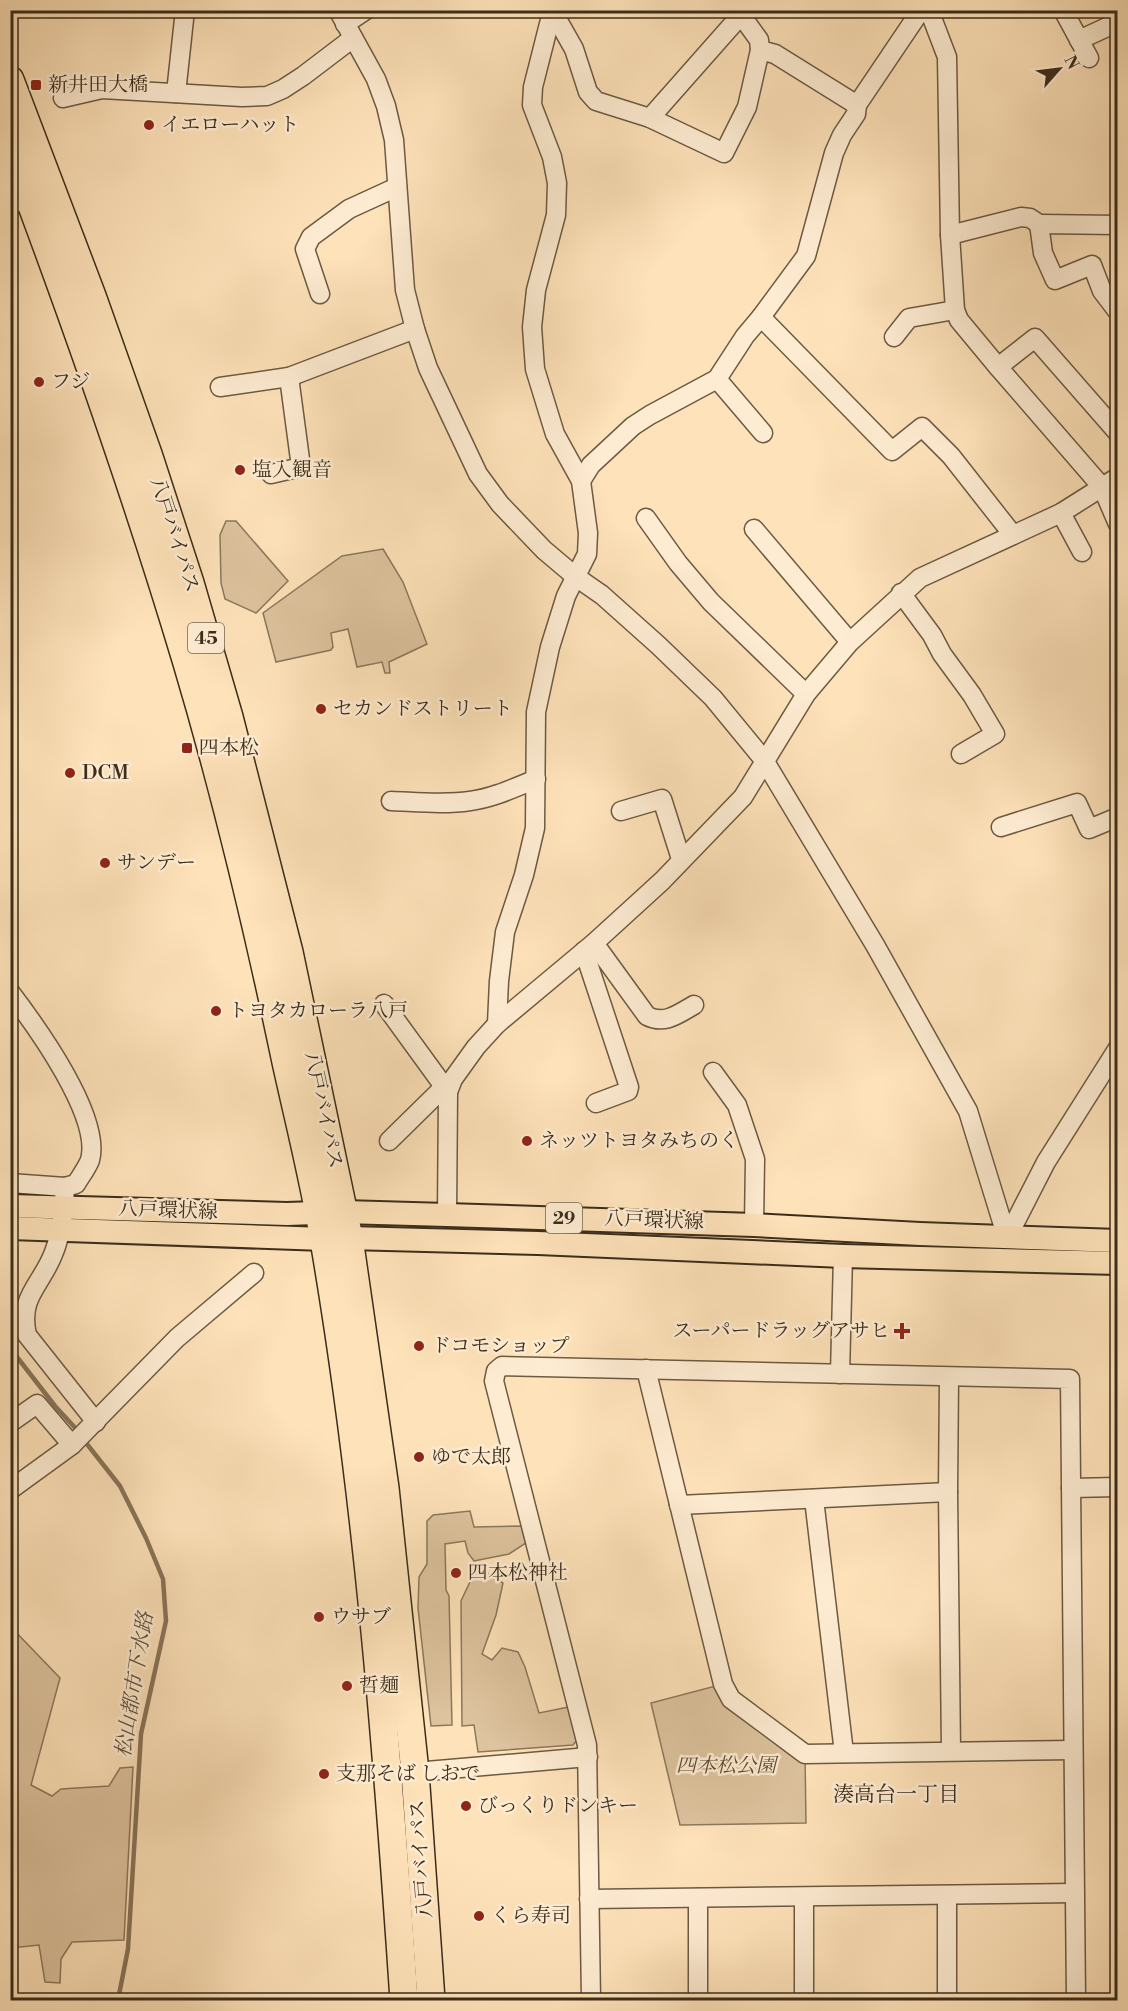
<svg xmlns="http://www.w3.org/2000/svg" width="1128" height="2011" font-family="'Libre Bodoni','Noto Serif JP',serif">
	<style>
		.green { fill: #ddc39e; stroke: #8c785c; stroke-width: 1.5 }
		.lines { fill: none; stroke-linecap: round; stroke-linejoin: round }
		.stream { stroke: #887459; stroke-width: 4.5 }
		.minor-casing { stroke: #6c5a42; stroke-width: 21 }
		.major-casing { stroke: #3b2d1b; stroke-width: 26 }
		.highway-casing { stroke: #3b2d1b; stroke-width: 30 }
		.minor { stroke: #feecd2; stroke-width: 18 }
		.major { stroke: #fee2b9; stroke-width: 22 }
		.highway { stroke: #fee2b9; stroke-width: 27 }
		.poi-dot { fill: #8f2418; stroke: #feecd2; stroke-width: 2 }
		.labels { text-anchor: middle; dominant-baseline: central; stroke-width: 5; stroke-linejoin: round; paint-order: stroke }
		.shield { fill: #feecd2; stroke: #766652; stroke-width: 1.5 }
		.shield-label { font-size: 18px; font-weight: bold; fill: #3b2d1b }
		.poi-label { font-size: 20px; fill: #3b2d1b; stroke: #feecd2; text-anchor: start }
		.street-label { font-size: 20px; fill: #3b2d1b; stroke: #feecd2 }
		.park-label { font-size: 20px; font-style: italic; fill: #5b4b35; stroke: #feecd2 }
		.water-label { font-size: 21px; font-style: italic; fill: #62513a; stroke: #feecd2 }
		.neighbourhood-label { font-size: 21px; fill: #3b2d1b; stroke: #feecd2 }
	</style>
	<rect width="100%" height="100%" fill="#fee2b9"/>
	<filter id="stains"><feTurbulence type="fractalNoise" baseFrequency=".00333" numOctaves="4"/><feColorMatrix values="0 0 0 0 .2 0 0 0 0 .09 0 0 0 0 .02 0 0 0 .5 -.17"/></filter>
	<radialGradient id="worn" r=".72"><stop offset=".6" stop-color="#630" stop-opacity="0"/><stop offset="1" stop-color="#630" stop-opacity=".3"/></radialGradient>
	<g class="green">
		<path d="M 226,521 L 236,521 L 288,581 L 256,613 L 225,599 L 221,583 L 220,535 Z"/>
		<path d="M 383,549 L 403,582 L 427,644 L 389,662 L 390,673 L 385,673 L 382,662 L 357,667 L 348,629 L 331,633 L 333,647 L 331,650 L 276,662 L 263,613 L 342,556 Z"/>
		<path d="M 470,1511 L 474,1527 L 523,1526 L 526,1543 L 509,1554 L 474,1561 L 468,1553 L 465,1541 L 445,1544 L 446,1590 L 449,1596 L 452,1725 L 431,1726 L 418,1608 L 419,1577 L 427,1564 L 427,1521 L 433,1515 Z"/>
		<path d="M 477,1567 L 503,1583 L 496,1615 L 482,1654 L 492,1660 L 502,1648 L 518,1652 L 525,1667 L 539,1713 L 569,1707 L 577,1740 L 573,1745 L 478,1752 L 474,1725 L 462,1726 L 461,1601 Z"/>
		<path d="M 10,1626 L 60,1678 L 31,1785 L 52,1796 L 61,1789 L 109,1786 L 120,1768 L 133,1767 L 124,1940 L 72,1942 L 61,1959 L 60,1983 L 45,1982 L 39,1945 L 11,1948 Z"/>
		<path d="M 723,1684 L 805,1754 L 806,1823 L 680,1825 L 651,1703 Z"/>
	</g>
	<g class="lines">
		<g class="stream">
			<path d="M 10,1348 L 55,1406 L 79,1432"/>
			<path d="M 83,1439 L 120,1486 L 146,1538 L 163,1579 L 166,1621 L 141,1734 L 128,1949 L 118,2000"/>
		</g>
		<defs>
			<g id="minor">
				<path d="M 338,10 L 376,79 L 386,106 L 394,140 L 405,290 L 415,329 L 428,368 L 478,474 L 500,504 L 544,550 L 576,577 L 602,595 L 658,645 L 713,698 L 764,760 L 875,945 L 968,1111 L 1007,1238"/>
				<path d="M 552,10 L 574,49 L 588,92 L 596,101 L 650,118 L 724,153 L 747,107 L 760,50 L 775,54 L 857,105 L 921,10"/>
				<path d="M 929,10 L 947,57 L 950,235 L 955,310 L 959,320 L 998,367 L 1102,487 L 1118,524"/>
				<path d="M 1063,10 L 1089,58"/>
				<path d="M 345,24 L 366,10"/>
				<path d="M 1079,40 L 1118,22"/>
				<path d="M 176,93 L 185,10"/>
				<path d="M 63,98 L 102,89 L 242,97 L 267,96 L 283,89 L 303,76 L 353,38"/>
				<path d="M 650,118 L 741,15 L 759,40 L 760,50"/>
				<path d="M 10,207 L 27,192 L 31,185"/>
				<path d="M 1118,225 L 1039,224 L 1043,253 L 1055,280 L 1092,265 L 1102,291 L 1118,312"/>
				<path d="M 950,235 L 1021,217 L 1030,218 L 1039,224"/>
				<path d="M 320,294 L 305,249 L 311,237 L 349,209 L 397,187"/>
				<path d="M 761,317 L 806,256 L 834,153 L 842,135 L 856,114 L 857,105"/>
				<path d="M 894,337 L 909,318 L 955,310"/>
				<path d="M 998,367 L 1035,338 L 1118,433"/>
				<path d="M 717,379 L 763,433"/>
				<path d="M 220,387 L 289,377 L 415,329"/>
				<path d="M 271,474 L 301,467 L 289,377"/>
				<path d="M 581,481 L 591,465 L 633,426 L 650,415 L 717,379 L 745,336 L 761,317 L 892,451 L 922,427 L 951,456 L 1013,535"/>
				<path d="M 1061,513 L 1082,552"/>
				<path d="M 646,518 L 678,563 L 711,602 L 806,694"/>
				<path d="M 754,529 L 850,642"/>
				<path d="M 901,593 L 932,635 L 942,654 L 972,695 L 995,734 L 961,754"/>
				<path d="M 391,801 C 417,802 444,805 470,801 C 493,798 514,788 536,779"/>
				<path d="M 621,811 L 662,799 L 681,859"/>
				<path d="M 1001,827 L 1077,803 L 1089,829 L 1118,817"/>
				<path d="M 594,943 L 647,1016 C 665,1025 678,1014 694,1005"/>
				<path d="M 584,951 L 629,1087 L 628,1091 L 596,1103"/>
				<path d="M 10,992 C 36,1026 102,1117 90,1160 C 87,1168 80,1177 76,1184 L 65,1187 C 64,1209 62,1232 54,1252 C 42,1285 18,1296 27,1335 L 96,1422"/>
				<path d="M 384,1004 L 448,1092"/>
				<path d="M 497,1024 L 499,981 L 505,932 L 524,875 L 535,828 L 536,712 L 550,647 L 566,596 L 587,554 L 588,533 L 581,481 L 555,434 L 535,369 L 532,327 L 536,290 L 556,215 L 557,183 L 552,157 L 532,105 L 533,87 L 552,12 L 555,10"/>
				<path d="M 713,1072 L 737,1105 L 755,1159 L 754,1225"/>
				<path d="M 389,1141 L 444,1087"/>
				<path d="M 10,1183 L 65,1187"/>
				<path d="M 447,1215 L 448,1092 L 453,1079 L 476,1047 L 497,1024 L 594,943 L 662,881 L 743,797 L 806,694 L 850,642 L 920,578 L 1061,513 L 1118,477"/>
				<path d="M 1007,1238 L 1046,1162 L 1118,1048"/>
				<path d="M 646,1369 L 723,1684 L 731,1699 L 805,1754 L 1073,1750"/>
				<path d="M 840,1374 L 843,1256"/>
				<path d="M 949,1377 L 948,1492 L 951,1751"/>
				<path d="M 10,1423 L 37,1404 L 72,1445"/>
				<path d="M 1071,1488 L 1118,1487"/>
				<path d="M 10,1490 L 72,1445 L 177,1338 L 254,1273"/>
				<path d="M 814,1499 L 844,1753"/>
				<path d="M 679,1505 L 948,1492"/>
				<path d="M 415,1772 L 588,1757"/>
				<path d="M 947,1895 L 947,2000"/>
				<path d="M 804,1897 L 804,2000"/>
				<path d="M 698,1898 L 698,2000"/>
				<path d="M 589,1899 L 1074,1893"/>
				<path d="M 591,2000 L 587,1745 L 494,1381 L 496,1371 L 502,1366 L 1070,1379 L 1076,2000"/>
			</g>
			<g id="major">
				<path d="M 10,1206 L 287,1214 L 344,1212 L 447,1215 L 754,1225 L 920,1234 L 1118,1241"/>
				<path d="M 10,1228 L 324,1239 L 349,1238 L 538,1243 L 843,1256 L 1118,1263"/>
			</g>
			<g id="highway">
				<path d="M 10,80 L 92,296 L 148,454 L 190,583 L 229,717 L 289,952 L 349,1238 L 385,1488 L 415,1772 L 431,2000"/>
				<path d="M 10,147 C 74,317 135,489 187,663 C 226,794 258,928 286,1062 C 299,1121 314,1180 324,1240 C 367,1491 387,1746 404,2000"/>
			</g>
		</defs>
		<use href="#minor" class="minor-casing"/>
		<use href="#major" class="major-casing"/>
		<use href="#highway" class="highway-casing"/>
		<use href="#minor" class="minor"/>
		<use href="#major" class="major"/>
		<use href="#highway" class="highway"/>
	</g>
	<g class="poi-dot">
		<rect x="30" y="79" width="12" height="12" rx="3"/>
		<circle cx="149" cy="125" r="6"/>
		<circle cx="39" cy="382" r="6"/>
		<circle cx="240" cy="470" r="6"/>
		<circle cx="321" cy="709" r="6"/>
		<rect x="181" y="742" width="12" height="12" rx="3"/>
		<circle cx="70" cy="773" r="6"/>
		<circle cx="105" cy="863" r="6"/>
		<circle cx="216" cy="1011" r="6"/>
		<circle cx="527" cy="1141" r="6"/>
		<path d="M899 1322h6v6h6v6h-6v6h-6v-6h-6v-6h6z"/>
		<circle cx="419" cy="1346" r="6"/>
		<circle cx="419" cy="1457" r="6"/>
		<circle cx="456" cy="1573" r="6"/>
		<circle cx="319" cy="1617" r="6"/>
		<circle cx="347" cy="1686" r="6"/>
		<circle cx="324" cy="1774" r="6"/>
		<circle cx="466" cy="1806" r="6"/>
		<circle cx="479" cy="1916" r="6"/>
	</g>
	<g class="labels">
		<g class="shield">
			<rect x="188" y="623" width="36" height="30" rx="4.5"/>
			<rect x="546" y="1203" width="36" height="30" rx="4.5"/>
		</g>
		<g class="shield-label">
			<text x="206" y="638">45</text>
			<text x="564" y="1218">29</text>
		</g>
		<g class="poi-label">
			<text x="48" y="85">新井田大橋</text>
			<text x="161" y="125">イエローハット</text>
			<text x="51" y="382">フジ</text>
			<text x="252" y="470">塩入観音</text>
			<text x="333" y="709">セカンドストリート</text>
			<text x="199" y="748">四本松</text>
			<text x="82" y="773">DCM</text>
			<text x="117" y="863">サンデー</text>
			<text x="228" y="1011">トヨタカローラ八戸</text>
			<text x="539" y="1141">ネッツトヨタみちのく</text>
			<text x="890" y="1331" text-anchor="end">スーパードラッグアサヒ</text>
			<text x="431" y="1346">ドコモショップ</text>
			<text x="431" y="1457">ゆで太郎</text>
			<text x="468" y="1573">四本松神社</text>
			<text x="331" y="1617">ウサブ</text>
			<text x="359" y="1686">哲麺</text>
			<text x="336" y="1774">支那そば しおで</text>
			<text x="478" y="1806">びっくりドンキー</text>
			<text x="491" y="1916">くら寿司</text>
		</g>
		<g class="street-label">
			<text transform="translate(174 535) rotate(72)">八戸バイパス</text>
			<text transform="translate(323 1110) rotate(78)">八戸バイパス</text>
			<text transform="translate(168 1211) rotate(2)">八戸環状線</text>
			<text transform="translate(654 1221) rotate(2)">八戸環状線</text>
			<text transform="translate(422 1859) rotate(-94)">八戸バイパス</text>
		</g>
		<g class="park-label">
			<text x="726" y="1766">四本松公園</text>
		</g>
		<g class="water-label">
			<text transform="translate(135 1685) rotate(-81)">松山都市下水路</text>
		</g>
		<g class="neighbourhood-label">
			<text x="896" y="1795">湊高台一丁目</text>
		</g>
	</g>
	<rect width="1128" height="2011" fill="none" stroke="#fee2b9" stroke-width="36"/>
	<rect x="12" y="12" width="1104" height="1987" fill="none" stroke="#3b2d1b" stroke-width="3"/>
	<rect x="18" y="18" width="1092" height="1975" fill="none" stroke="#3b2d1b" stroke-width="1.5"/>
	<g transform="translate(1059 69) rotate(62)" stroke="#feecd2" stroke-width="4.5" paint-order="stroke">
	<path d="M0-4.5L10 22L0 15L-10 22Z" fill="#3b2d1b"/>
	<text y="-9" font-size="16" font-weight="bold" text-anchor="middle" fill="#3b2d1b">N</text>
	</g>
	<rect width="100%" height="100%" filter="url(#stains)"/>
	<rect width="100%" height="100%" fill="url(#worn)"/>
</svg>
